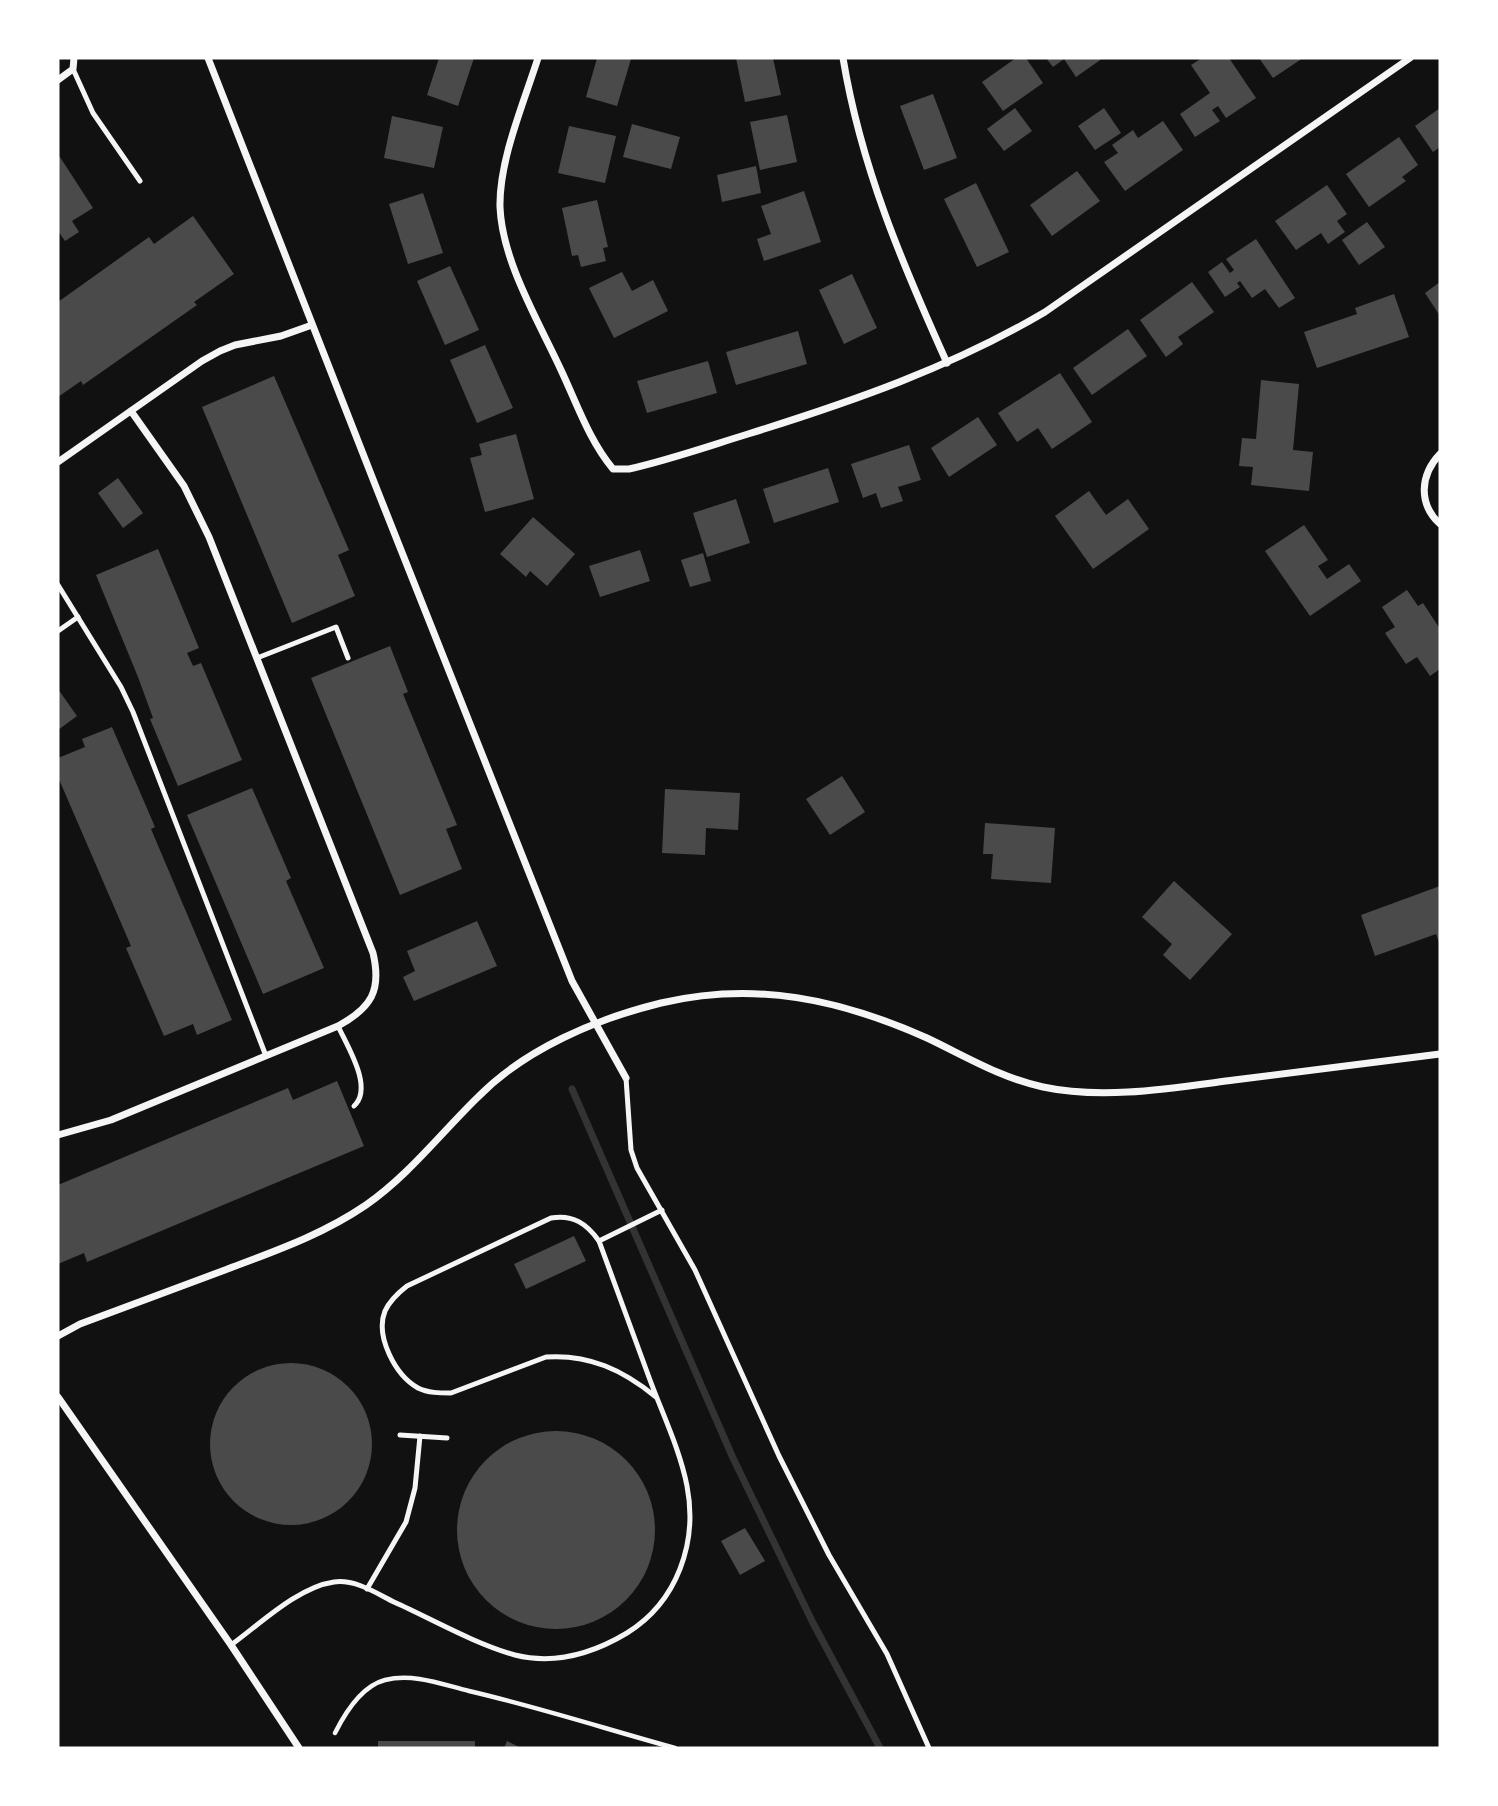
<svg xmlns="http://www.w3.org/2000/svg" width="1498" height="1806" font-family="'Public Sans',sans-serif">
	<style>
		.lines { fill: none; stroke-linecap: round; stroke-linejoin: round }
		.stream { stroke: #333; stroke-width: 7 }
		.building { fill: #4a4a4a }
		.path { stroke: #f5f5f5; stroke-width: 4.5 }
		.service { stroke: #f5f5f5; stroke-width: 5 }
		.minor { stroke: #f5f5f5; stroke-width: 7 }
	</style>
	<rect width="100%" height="100%" fill="#111"/>
	<g class="lines">
		<path class="stream" d="M 572,1089 L 733,1458 L 813,1623 L 880,1748"/>
	</g>
	<g class="building">
		<path d="M 439,58 L 474,58 L 458,106 L 427,95 Z"/>
		<path d="M 597,58 L 631,59 L 617,106 L 586,97 Z"/>
		<path d="M 736,58 L 773,58 L 781,95 L 745,102 Z"/>
		<path d="M 1016,58 L 1026,58 L 1043,83 L 1003,111 L 982,82 Z"/>
		<path d="M 1046,58 L 1103,58 L 1076,77 L 1064,59 L 1053,67 Z"/>
		<path d="M 1202,58 L 1229,58 L 1256,98 L 1226,118 L 1218,106 L 1212,110 L 1220,121 L 1195,137 L 1180,114 L 1210,93 L 1191,65 Z"/>
		<path d="M 1259,58 L 1303,58 L 1273,78 Z"/>
		<path d="M 933,94 L 957,158 L 924,170 L 900,106 Z"/>
		<path d="M 1015,108 L 1032,131 L 1004,151 L 987,129 Z"/>
		<path d="M 1104,108 L 1121,133 L 1095,150 L 1078,126 Z"/>
		<path d="M 1440,108 L 1440,147 L 1433,152 L 1415,126 Z"/>
		<path d="M 787,115 L 797,162 L 760,170 L 750,122 Z"/>
		<path d="M 392,116 L 443,127 L 434,168 L 384,158 Z"/>
		<path d="M 1163,121 L 1183,150 L 1125,191 L 1104,162 L 1118,153 L 1112,145 L 1133,130 L 1138,138 Z"/>
		<path d="M 632,124 L 680,137 L 671,169 L 623,157 Z"/>
		<path d="M 569,126 L 616,136 L 605,183 L 558,173 Z"/>
		<path d="M 1399,137 L 1418,165 L 1402,177 L 1406,181 L 1369,207 L 1346,174 Z"/>
		<path d="M 58,154 L 93,208 L 72,221 L 79,232 L 65,241 L 58,231 Z"/>
		<path d="M 756,166 L 761,193 L 722,202 L 717,175 Z"/>
		<path d="M 1077,171 L 1100,201 L 1052,236 L 1030,205 Z"/>
		<path d="M 976,183 L 1009,252 L 977,267 L 944,199 Z"/>
		<path d="M 1327,185 L 1347,214 L 1337,221 L 1345,232 L 1328,244 L 1321,233 L 1296,250 L 1275,221 Z"/>
		<path d="M 804,191 L 821,242 L 764,261 L 757,239 L 771,234 L 761,206 Z"/>
		<path d="M 423,193 L 443,253 L 408,264 L 389,204 Z"/>
		<path d="M 597,200 L 608,247 L 603,248 L 606,261 L 581,267 L 578,255 L 572,256 L 562,208 Z"/>
		<path d="M 193,216 L 234,274 L 194,302 L 197,305 L 83,385 L 81,381 L 58,397 L 58,302 L 149,237 L 154,244 Z"/>
		<path d="M 1367,222 L 1385,247 L 1359,265 L 1342,240 Z"/>
		<path d="M 1256,239 L 1295,298 L 1279,308 L 1265,289 L 1252,298 L 1240,281 L 1237,283 L 1240,287 L 1225,297 L 1208,272 L 1222,262 L 1230,273 L 1234,270 L 1226,259 Z"/>
		<path d="M 450,266 L 479,330 L 445,345 L 417,281 Z"/>
		<path d="M 622,272 L 632,291 L 653,280 L 668,311 L 614,338 L 589,288 Z"/>
		<path d="M 852,274 L 877,328 L 844,344 L 819,290 Z"/>
		<path d="M 1192,282 L 1214,312 L 1178,337 L 1183,344 L 1166,357 L 1140,320 Z"/>
		<path d="M 1440,282 L 1440,316 L 1425,293 Z"/>
		<path d="M 1394,294 L 1409,337 L 1317,368 L 1304,332 L 1357,314 L 1355,308 Z"/>
		<path d="M 1128,329 L 1147,356 L 1092,395 L 1073,368 Z"/>
		<path d="M 798,331 L 807,364 L 736,385 L 726,352 Z"/>
		<path d="M 485,345 L 513,408 L 477,423 L 450,360 Z"/>
		<path d="M 708,361 L 717,393 L 647,413 L 637,381 Z"/>
		<path d="M 1060,373 L 1092,422 L 1052,449 L 1038,428 L 1017,442 L 998,413 Z"/>
		<path d="M 274,376 L 349,550 L 338,555 L 355,596 L 292,623 L 202,407 Z"/>
		<path d="M 1261,380 L 1299,384 L 1293,450 L 1313,452 L 1309,491 L 1251,485 L 1253,467 L 1239,466 L 1242,438 L 1256,439 Z"/>
		<path d="M 978,417 L 997,445 L 949,477 L 931,448 Z"/>
		<path d="M 516,434 L 534,499 L 485,512 L 470,458 L 482,455 L 479,444 Z"/>
		<path d="M 909,445 L 921,480 L 898,487 L 903,501 L 881,508 L 876,493 L 863,498 L 851,464 Z"/>
		<path d="M 828,468 L 839,502 L 774,523 L 763,489 Z"/>
		<path d="M 118,478 L 143,513 L 123,528 L 98,493 Z"/>
		<path d="M 1089,491 L 1106,515 L 1128,499 L 1149,529 L 1093,569 L 1055,516 Z"/>
		<path d="M 736,499 L 750,543 L 707,557 L 693,513 Z"/>
		<path d="M 533,517 L 575,554 L 547,586 L 530,571 L 526,577 L 500,554 Z"/>
		<path d="M 1304,525 L 1328,560 L 1318,566 L 1327,579 L 1349,564 L 1361,581 L 1310,616 L 1265,551 Z"/>
		<path d="M 158,549 L 199,648 L 187,653 L 193,666 L 201,663 L 242,760 L 178,786 L 150,719 L 153,718 L 138,677 L 96,575 Z"/>
		<path d="M 640,550 L 650,581 L 600,597 L 589,566 Z"/>
		<path d="M 703,553 L 711,581 L 690,587 L 681,560 Z"/>
		<path d="M 1407,590 L 1418,606 L 1423,603 L 1440,629 L 1440,669 L 1430,676 L 1417,657 L 1406,664 L 1385,633 L 1395,627 L 1382,607 Z"/>
		<path d="M 390,646 L 408,692 L 403,694 L 457,825 L 446,829 L 462,869 L 400,895 L 311,678 Z"/>
		<path d="M 58,689 L 77,716 L 58,730 Z"/>
		<path d="M 112,727 L 155,827 L 151,829 L 232,1020 L 197,1035 L 193,1024 L 164,1036 L 126,948 L 131,946 L 58,777 L 58,758 L 85,747 L 82,739 Z"/>
		<path d="M 842,776 L 865,812 L 830,835 L 806,799 Z"/>
		<path d="M 252,788 L 291,878 L 286,881 L 324,968 L 263,994 L 187,815 Z"/>
		<path d="M 665,789 L 740,793 L 738,830 L 706,828 L 705,855 L 662,853 Z"/>
		<path d="M 985,823 L 1055,828 L 1051,883 L 991,879 L 993,854 L 983,854 Z"/>
		<path d="M 1174,881 L 1232,934 L 1190,980 L 1163,955 L 1172,944 L 1142,917 Z"/>
		<path d="M 1440,886 L 1440,945 L 1436,934 L 1375,956 L 1361,915 Z"/>
		<path d="M 477,921 L 497,966 L 414,1001 L 403,977 L 415,971 L 407,951 Z"/>
		<path d="M 337,1081 L 364,1146 L 87,1262 L 84,1253 L 58,1264 L 58,1185 L 288,1088 L 293,1100 Z"/>
		<path d="M 574,1236 L 586,1261 L 526,1289 L 514,1264 Z"/>
		<circle cx="291" cy="1444" r="81"/>
		<circle cx="556" cy="1530" r="99"/>
		<path d="M 745,1528 L 765,1561 L 740,1575 L 721,1541 Z"/>
		<rect x="378" y="1741" width="97" height="7"/>
		<path d="M 507,1741 L 521,1748 L 504,1748 Z"/>
	</g>
	<g class="lines">
		<path class="path" d="M 335,1733 C 345,1713 362,1686 385,1680 C 413,1673 441,1684 469,1691 C 538,1707 606,1729 675,1748"/>
		<g class="service">
			<path d="M 73,69 L 93,113 L 140,181"/>
			<path d="M 58,585 L 121,687 L 133,712 L 266,1056"/>
			<path d="M 58,631 L 78,617"/>
			<path d="M 257,658 L 336,627 L 348,658"/>
			<path d="M 338,1026 C 347,1046 374,1088 354,1106"/>
			<path d="M 626,1078 L 631,1150 L 637,1168 L 695,1270 L 779,1456 L 829,1555 L 887,1654 L 929,1748"/>
			<path d="M 599,1241 L 662,1210"/>
			<path d="M 400,1435 L 447,1438"/>
			<path d="M 367,1589 L 406,1522 L 415,1488 L 420,1436"/>
			<path d="M 231,1645 C 260,1624 298,1587 334,1582 C 355,1579 376,1593 394,1602 C 432,1619 475,1644 515,1655 C 555,1665 592,1654 627,1633 C 677,1602 698,1543 687,1486 C 680,1450 663,1415 650,1380 C 633,1334 616,1287 599,1241 C 587,1224 573,1214 551,1218 L 407,1286 C 398,1293 390,1300 385,1311 C 375,1336 395,1375 418,1388 C 428,1393 440,1393 451,1393 L 546,1357 C 589,1354 623,1370 656,1397"/>
		</g>
		<g class="minor">
			<path d="M 208,58 L 378,492 L 572,981 L 626,1078"/>
			<path d="M 538,58 C 524,102 499,160 500,207 C 502,261 539,322 561,370 C 577,404 589,440 613,469 L 629,469 C 669,460 709,446 748,434 C 851,402 952,367 1045,312 L 1410,58"/>
			<path d="M 843,58 C 861,167 902,263 947,363"/>
			<path d="M 58,80 L 73,69 L 74,58"/>
			<path d="M 1440,454 C 1420,475 1418,504 1440,524"/>
			<path d="M 58,462 L 202,361 L 220,351 L 235,345 L 281,336 L 312,325"/>
			<path d="M 58,1135 L 111,1120 L 338,1026 C 371,1008 382,991 373,953 L 209,537 L 184,486 L 131,411"/>
			<path d="M 58,1336 L 80,1324 C 128,1306 177,1288 225,1270 C 275,1251 322,1235 366,1205 C 409,1175 441,1133 478,1097 C 525,1049 596,1019 661,1003 C 755,981 840,999 927,1038 C 965,1056 1001,1078 1043,1087 C 1104,1100 1173,1088 1234,1080 C 1303,1071 1372,1062 1440,1054"/>
			<path d="M 58,1397 L 231,1645 L 299,1748"/>
		</g>
	</g>
	<rect width="1498" height="1806" fill="none" stroke="#ffffff" stroke-width="119"/>
</svg>
